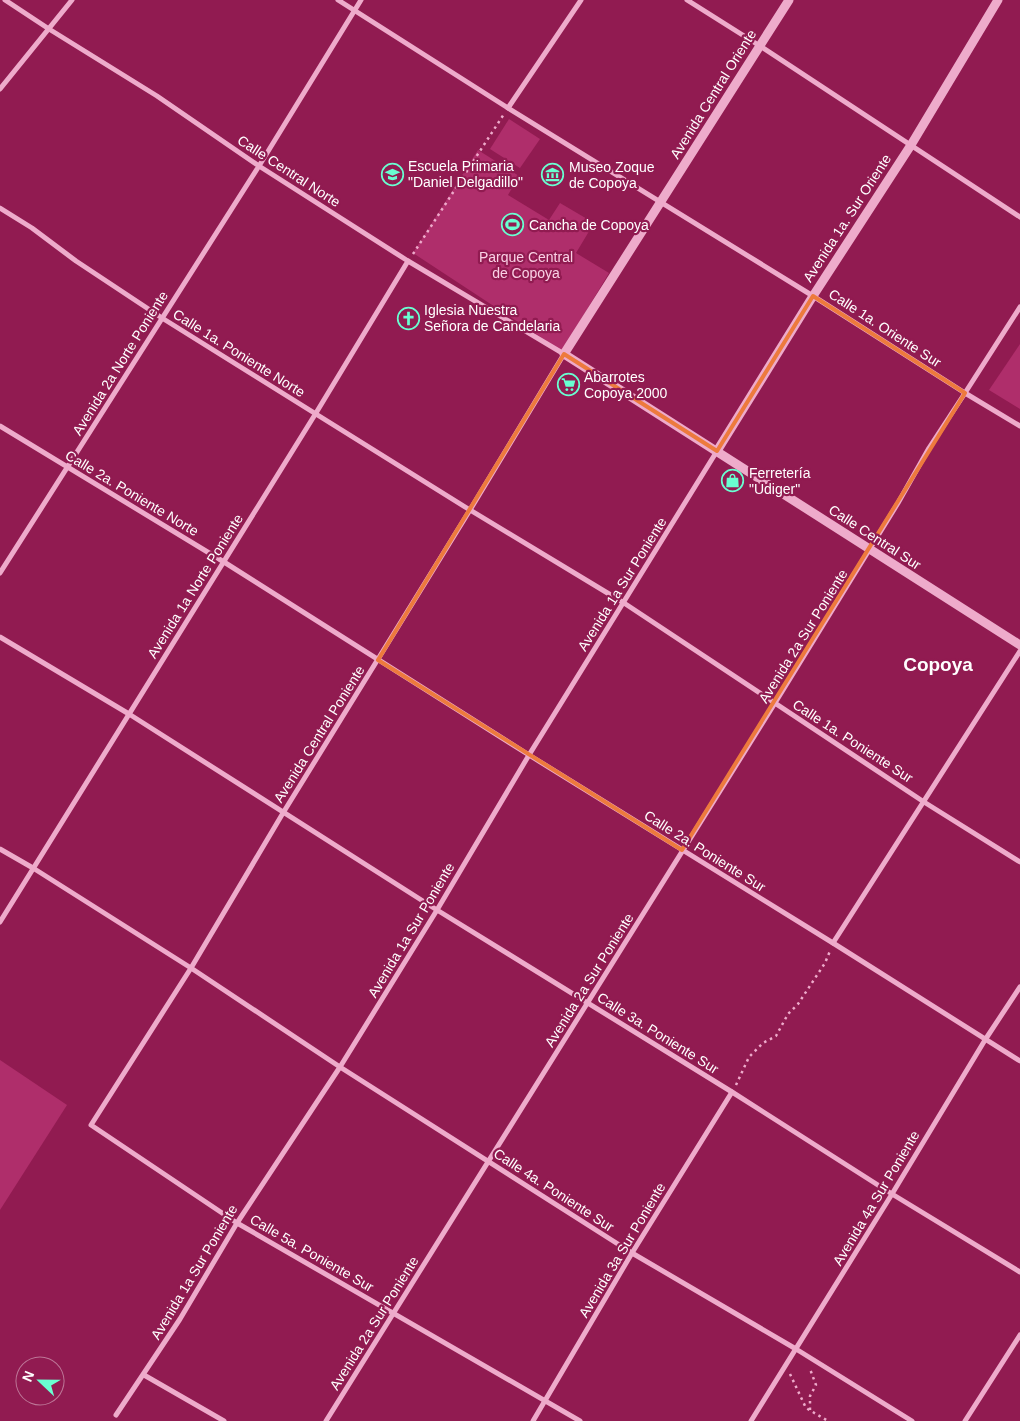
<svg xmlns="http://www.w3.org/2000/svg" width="1020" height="1421" font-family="Arial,sans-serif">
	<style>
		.green { fill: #af2e6b }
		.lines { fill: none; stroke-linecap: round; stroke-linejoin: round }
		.path { stroke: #eeabcb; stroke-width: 2.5; stroke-dasharray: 2.5 4; stroke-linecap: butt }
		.minor { stroke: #eeabcb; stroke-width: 5 }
		.tertiary { stroke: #eeabcb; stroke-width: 9 }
		.marked { fill: none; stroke: #ed7a3d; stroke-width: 4; stroke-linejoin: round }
		.labels { text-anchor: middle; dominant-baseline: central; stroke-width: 4.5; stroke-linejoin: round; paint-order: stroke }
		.street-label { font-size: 14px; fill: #fff; stroke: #911b51 }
		.poi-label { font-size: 14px; fill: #fff; stroke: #911b51; text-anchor: start }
		.park-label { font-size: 14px; fill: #fad1e5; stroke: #911b51 }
		.district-label { font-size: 19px; font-weight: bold; fill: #fff; stroke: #911b51 }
	</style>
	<rect width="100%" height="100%" fill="#911b51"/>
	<g class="green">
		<path d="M 509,119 L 540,139 L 520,168 L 490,149 Z"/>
		<path d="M 478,150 L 519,176 L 508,195 L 549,220 L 560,203 L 594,223 L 576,253 L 609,273 L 562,351 L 413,253 Z"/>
		<path d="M 1020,344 L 1020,409 L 989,390 Z"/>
		<path d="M 0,1060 L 67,1105 L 0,1210 Z"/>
	</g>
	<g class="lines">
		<g class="path">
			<path d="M 413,254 L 504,114"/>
			<path d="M 736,1085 L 749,1057 L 763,1043 L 776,1036 L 788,1014 L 798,1004 L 825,963 L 830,951"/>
			<path d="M 790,1374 L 806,1408 L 828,1421"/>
			<path d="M 810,1410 L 810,1396 L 816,1385 L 810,1369"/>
		</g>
		<g class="minor">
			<path d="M 5,0 L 49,29 L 157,96 L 259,166 L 408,261 L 564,354 L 470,510 L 283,813 L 191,968 L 91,1125 L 237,1223 L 580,1421"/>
			<path d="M 338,0 L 508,108 L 813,296 L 965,393 L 1020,426"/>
			<path d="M 687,0 L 760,46 L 1020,217"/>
			<path d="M 0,89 L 72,0"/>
			<path d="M 508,108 L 581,0"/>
			<path d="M 0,208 L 32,228 L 76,261 L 162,318 L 470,510 L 624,603 L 924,802 L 1020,862"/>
			<path d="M 0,426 L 224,562 L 529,755 L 833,943 L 1020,1061"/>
			<path d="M 0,573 L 259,166 L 361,0"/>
			<path d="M 0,637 L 129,714 L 437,910 L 732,1092 L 892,1194 L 1020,1272"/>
			<path d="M 0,849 L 33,868 L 191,968 L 340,1067 L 632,1253 L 796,1349 L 912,1421"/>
			<path d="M 0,922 L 316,413 L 408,261"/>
			<path d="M 833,943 L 1020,651"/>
			<path d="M 144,1375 L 224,1421"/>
			<path d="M 116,1415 L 180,1319 L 237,1223 L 340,1067 L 437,910 L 529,755 L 717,451"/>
			<path d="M 326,1421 L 775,703 L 898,503 L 929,448 L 965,393 L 1020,307"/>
			<path d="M 533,1421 L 632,1253 L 732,1092"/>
			<path d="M 751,1421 L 892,1194 L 985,1040 L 1020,987"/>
			<path d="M 965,1421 L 1020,1335"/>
		</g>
		<g class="tertiary">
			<path d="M 789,0 L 564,354 L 1020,645"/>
			<path d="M 717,451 L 813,296 L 911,145 L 998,0"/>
		</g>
	</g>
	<path class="marked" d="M 813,296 L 965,393 L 682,850 L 378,660 L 564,354 L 717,451 Z"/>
	<defs>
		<symbol id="school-ring" viewBox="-11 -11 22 22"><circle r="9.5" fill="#911b51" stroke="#69ffd1" stroke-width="1.5"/><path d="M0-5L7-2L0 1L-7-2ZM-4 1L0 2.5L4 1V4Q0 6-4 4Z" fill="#69ffd1"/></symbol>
		<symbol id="museum-ring" viewBox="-11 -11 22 22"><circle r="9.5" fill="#911b51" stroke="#69ffd1" stroke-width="1.5"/><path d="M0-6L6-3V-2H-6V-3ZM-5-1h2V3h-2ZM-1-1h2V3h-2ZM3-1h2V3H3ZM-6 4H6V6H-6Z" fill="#69ffd1"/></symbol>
		<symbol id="stadium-ring" viewBox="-11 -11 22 22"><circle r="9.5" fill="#911b51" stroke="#69ffd1" stroke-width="1.5"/><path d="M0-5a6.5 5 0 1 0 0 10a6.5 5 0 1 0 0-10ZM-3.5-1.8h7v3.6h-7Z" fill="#69ffd1"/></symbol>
		<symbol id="church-ring" viewBox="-11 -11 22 22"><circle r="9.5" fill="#911b51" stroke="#69ffd1" stroke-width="1.5"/><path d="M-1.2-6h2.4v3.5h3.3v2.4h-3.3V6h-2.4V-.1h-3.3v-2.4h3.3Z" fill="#69ffd1"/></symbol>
		<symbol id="supermarket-ring" viewBox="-11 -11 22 22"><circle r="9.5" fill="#911b51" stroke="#69ffd1" stroke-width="1.5"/><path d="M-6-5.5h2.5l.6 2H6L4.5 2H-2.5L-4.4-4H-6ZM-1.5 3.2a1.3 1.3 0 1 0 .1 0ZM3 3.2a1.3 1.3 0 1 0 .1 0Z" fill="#69ffd1"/></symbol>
		<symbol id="shop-ring" viewBox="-11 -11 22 22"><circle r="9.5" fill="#911b51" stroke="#69ffd1" stroke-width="1.5"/><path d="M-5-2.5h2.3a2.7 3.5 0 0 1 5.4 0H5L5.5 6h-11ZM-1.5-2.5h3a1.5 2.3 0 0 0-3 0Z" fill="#69ffd1"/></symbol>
	</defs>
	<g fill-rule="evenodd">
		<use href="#school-ring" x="380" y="162" width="25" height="25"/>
		<use href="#museum-ring" x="540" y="162" width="25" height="25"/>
		<use href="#stadium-ring" x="500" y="212" width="25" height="25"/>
		<use href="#church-ring" x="396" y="306" width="25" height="25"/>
		<use href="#supermarket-ring" x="556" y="372" width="25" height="25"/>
		<use href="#shop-ring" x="720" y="468" width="25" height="25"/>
	</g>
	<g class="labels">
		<g class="street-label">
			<text transform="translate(713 94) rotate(-58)">Avenida Central Oriente</text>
			<text transform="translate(289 171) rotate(33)">Calle Central Norte</text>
			<text transform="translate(847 218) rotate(-57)">Avenida 1a. Sur Oriente</text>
			<text transform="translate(885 328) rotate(33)">Calle 1a. Oriente Sur</text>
			<text transform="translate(239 353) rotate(32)">Calle 1a. Poniente Norte</text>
			<text transform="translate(120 363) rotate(-58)">Avenida 2a Norte Poniente</text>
			<text transform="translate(132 493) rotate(31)">Calle 2a. Poniente Norte</text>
			<text transform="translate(875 537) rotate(33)">Calle Central Sur</text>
			<text transform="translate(622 584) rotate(-58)">Avenida 1a Sur Poniente</text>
			<text transform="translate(195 586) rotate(-58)">Avenida 1a Norte Poniente</text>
			<text transform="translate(803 636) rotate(-58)">Avenida 2a Sur Poniente</text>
			<text transform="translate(319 734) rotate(-58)">Avenida Central Poniente</text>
			<text transform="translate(853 741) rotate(33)">Calle 1a. Poniente Sur</text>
			<text transform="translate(705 851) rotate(32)">Calle 2a. Poniente Sur</text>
			<text transform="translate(411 930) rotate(-59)">Avenida 1a Sur Poniente</text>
			<text transform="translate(589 980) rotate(-58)">Avenida 2a Sur Poniente</text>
			<text transform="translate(658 1033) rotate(32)">Calle 3a. Poniente Sur</text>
			<text transform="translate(554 1190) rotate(33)">Calle 4a. Poniente Sur</text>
			<text transform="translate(876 1198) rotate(-59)">Avenida 4a Sur Poniente</text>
			<text transform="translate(622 1250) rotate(-59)">Avenida 3a Sur Poniente</text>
			<text transform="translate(312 1253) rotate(30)">Calle 5a. Poniente Sur</text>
			<text transform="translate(194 1272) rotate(-59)">Avenida 1a Sur Poniente</text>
			<text transform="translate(374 1323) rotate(-58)">Avenida 2a Sur Poniente</text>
		</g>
		<g class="poi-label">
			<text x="408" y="166">Escuela Primaria<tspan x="408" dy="16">"Daniel Delgadillo"</tspan></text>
			<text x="569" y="167">Museo Zoque<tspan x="569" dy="16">de Copoya</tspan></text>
			<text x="529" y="225">Cancha de Copoya</text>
			<text x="424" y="310">Iglesia Nuestra<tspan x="424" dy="16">Señora de Candelaria</tspan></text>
			<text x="584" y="377">Abarrotes<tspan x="584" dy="16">Copoya 2000</tspan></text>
			<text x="749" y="473">Ferretería<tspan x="749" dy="16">"Udiger"</tspan></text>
		</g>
		<g class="park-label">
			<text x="526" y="257">Parque Central<tspan x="526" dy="16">de Copoya</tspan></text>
		</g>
		<g class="district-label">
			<text x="938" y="664">Copoya</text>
		</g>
	</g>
	<g transform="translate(40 1381) rotate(292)"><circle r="24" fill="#911b51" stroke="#bd7697"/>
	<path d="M0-4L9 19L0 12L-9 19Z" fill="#69ffd1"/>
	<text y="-8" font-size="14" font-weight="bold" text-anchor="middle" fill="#ffffff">N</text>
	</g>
</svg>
